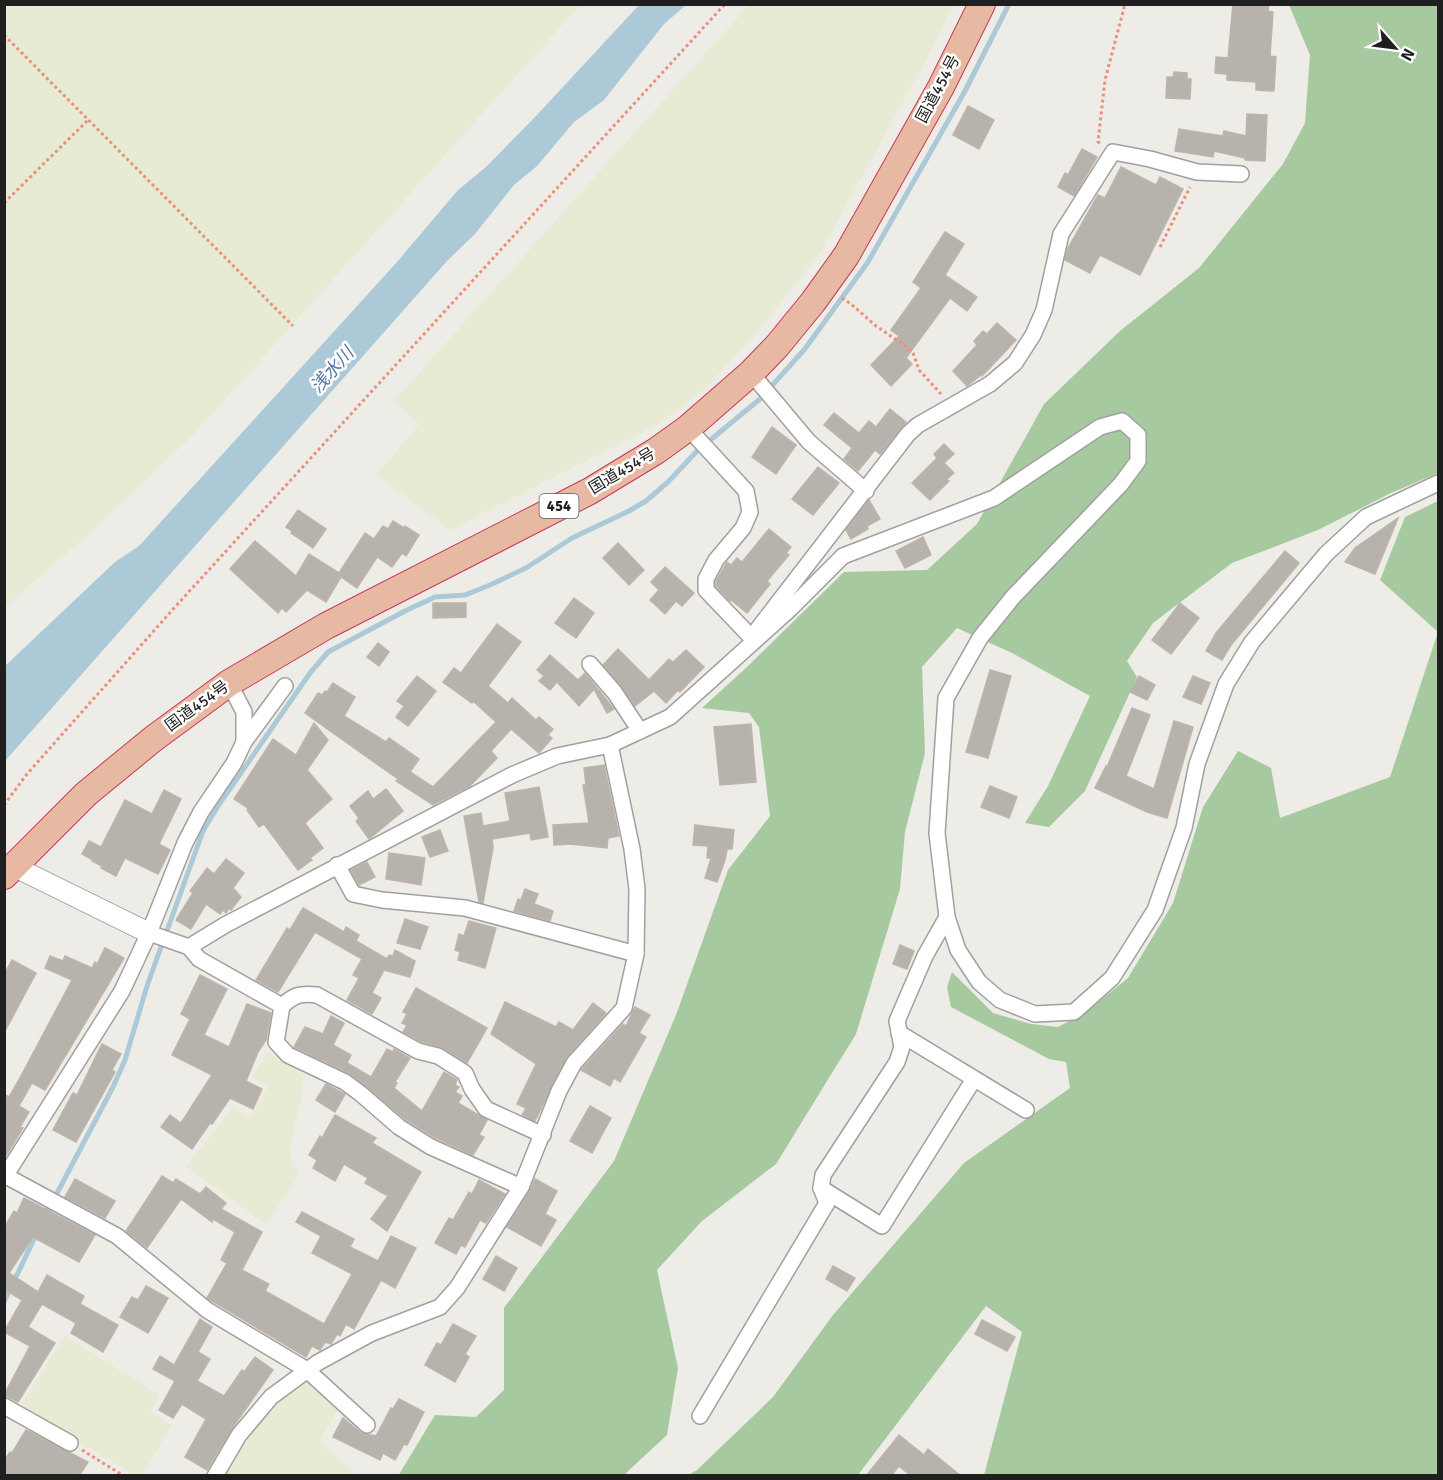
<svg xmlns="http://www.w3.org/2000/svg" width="1443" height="1480" font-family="Signika,'Noto Sans JP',sans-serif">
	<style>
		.farmland { fill: #e7ebd3 }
		.forest { fill: #a7c99f }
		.water { fill: #abc9d7 }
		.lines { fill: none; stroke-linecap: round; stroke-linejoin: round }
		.stream { stroke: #abc9d7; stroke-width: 5 }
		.building { fill: #b7b2ac; stroke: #beb5aa; stroke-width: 1.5 }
		.minor-casing { stroke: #a0a0a0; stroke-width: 18 }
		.tertiary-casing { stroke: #a0a0a0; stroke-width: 22 }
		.trunk-casing { stroke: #c7385b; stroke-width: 28 }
		.path { stroke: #ea917b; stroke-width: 3; stroke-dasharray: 3 3; stroke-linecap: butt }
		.minor { stroke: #fff; stroke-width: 15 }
		.tertiary { stroke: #fff; stroke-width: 20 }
		.trunk { stroke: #e7b8a2; stroke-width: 26 }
		.labels { text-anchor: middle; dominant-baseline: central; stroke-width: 5; stroke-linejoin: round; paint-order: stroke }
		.shield { fill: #fff; stroke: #626262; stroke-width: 1.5 }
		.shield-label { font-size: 15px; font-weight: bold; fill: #1f1f1f }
		.street-label { font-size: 16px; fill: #1f1f1f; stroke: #fff }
		.water-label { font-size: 18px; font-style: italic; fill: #5675a4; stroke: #fff }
	</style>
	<rect width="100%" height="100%" fill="#eeece6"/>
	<g class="farmland">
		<path d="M 5,4 L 580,5 L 192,436 L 92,531 L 5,607 Z"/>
		<path d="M 749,5 L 952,5 L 932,49 L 820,253 L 753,337 L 706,388 L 662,422 L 450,530 L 377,475 L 419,424 L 394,401 Z"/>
		<path d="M 268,1052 L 300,1068 L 303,1077 L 301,1099 L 290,1146 L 292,1164 L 300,1173 L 266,1224 L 186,1167 L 233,1108 L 251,1117 L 268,1086 L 252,1078 Z"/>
		<path d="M 65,1336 L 159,1395 L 150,1412 L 172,1425 L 142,1475 L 135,1475 L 19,1408 Z"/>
		<path d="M 309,1379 L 339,1407 L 319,1442 L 352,1471 L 351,1475 L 223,1476 L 235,1456 L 273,1406 L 303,1380 Z"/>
	</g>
	<g class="forest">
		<path d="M 1289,5 L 1438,5 L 1438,473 L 1391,493 L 1318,530 L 1232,563 L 1153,623 L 1127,661 L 1137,677 L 1085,791 L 1049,827 L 1025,823 L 1048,786 L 1090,696 L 1012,653 L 957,628 L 922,667 L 925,753 L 905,832 L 900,889 L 856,1034 L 776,1164 L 702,1221 L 657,1270 L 678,1368 L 667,1435 L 626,1473 L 628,1475 L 398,1476 L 435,1415 L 476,1417 L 504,1390 L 504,1308 L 614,1161 L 676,1015 L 728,870 L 770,816 L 759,727 L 749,713 L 702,708 L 747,667 L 844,572 L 927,570 L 977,524 L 1044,404 L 1120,331 L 1199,268 L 1283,164 L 1305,123 L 1310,55 Z"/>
		<path d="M 1438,501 L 1438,1475 L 984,1475 L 1022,1332 L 986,1306 L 858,1475 L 687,1476 L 697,1470 L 773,1397 L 833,1315 L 964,1163 L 1070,1088 L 1066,1062 L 1049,1059 L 951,1007 L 947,987 L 952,972 L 993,1013 L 1031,1024 L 1058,1027 L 1086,1012 L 1128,978 L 1173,903 L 1203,807 L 1238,751 L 1271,768 L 1280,818 L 1390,777 L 1438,632 L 1380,580 L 1405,517 Z"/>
	</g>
	<path class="water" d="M 639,5 L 686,5 L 664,24 L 604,100 L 574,122 L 537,166 L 514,185 L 475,234 L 447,261 L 5,761 L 5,666 L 115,562 L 139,546 L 397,262 L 458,190 L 486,167 L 536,116 Z"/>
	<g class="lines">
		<g class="stream">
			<path d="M 45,1216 L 113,1087 L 125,1060 L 147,986 L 203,831 L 218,806 L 310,673 L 328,652 L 405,611 L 435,597 L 465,595 L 490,585 L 526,568 L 572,538 L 629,511 L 646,501 L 668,482 L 697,451 L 760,399 L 804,350 L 868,262 L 965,91 L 1009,4"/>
			<path d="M 4,1302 L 37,1233"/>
		</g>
	</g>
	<g class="building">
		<path d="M 1233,4 L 1269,4 L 1268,11 L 1273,12 L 1270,56 L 1276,57 L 1274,91 L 1256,90 L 1256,82 L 1227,80 L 1227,74 L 1215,73 L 1216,57 L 1228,58 Z"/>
		<path d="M 1174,72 L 1187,73 L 1187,79 L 1191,79 L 1190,99 L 1166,98 L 1167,77 L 1173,77 Z"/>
		<path d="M 968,106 L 994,120 L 979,149 L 953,135 Z"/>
		<path d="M 1247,114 L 1267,115 L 1265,161 L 1245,160 L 1245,158 L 1214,151 L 1213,157 L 1175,151 L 1179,129 L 1223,136 L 1224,131 L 1246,136 Z"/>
		<path d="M 1082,149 L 1097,157 L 1074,196 L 1058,187 L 1065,173 L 1068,175 Z"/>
		<path d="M 1121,167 L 1156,185 L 1160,177 L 1183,189 L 1140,275 L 1100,255 L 1090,273 L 1065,260 L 1067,250 L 1098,195 L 1105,198 Z"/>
		<path d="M 945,232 L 964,244 L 945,275 L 977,297 L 967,311 L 950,298 L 906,358 L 912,364 L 891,386 L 871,365 L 899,336 L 891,330 L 921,288 L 913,282 Z"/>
		<path d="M 997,323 L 1016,340 L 982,376 L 981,375 L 967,386 L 953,371 L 977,345 L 974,341 L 983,331 L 987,334 Z"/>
		<path d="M 890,409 L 906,422 L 880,454 L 875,450 L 858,471 L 844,459 L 852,448 L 824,425 L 834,413 L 859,433 L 869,421 L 876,427 Z"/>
		<path d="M 772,427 L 796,445 L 776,474 L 752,457 Z"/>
		<path d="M 944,444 L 954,454 L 944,463 L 954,473 L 947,479 L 949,481 L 930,500 L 912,483 L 937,458 L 934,454 Z"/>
		<path d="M 818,467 L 839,483 L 813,515 L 792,499 Z"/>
		<path d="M 869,500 L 880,519 L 867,526 L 868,529 L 851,539 L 846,530 Z"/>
		<path d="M 298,510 L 326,529 L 313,548 L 291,533 L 292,531 L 286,527 Z"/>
		<path d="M 1398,518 L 1375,574 L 1345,562 L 1355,548 Z"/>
		<path d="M 393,521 L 404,528 L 405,526 L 419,535 L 406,556 L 402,553 L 392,567 L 377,557 L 357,588 L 341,577 L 326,602 L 307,590 L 286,612 L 282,608 L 278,613 L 230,569 L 255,541 L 296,576 L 309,554 L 339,573 L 365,533 L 374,539 L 383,526 L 388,529 Z"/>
		<path d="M 769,529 L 791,547 L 786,553 L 789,555 L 767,581 L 770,584 L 747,613 L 731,600 L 730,601 L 716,586 L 716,581 L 727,562 L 731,565 L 737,558 L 742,562 Z"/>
		<path d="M 923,537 L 931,555 L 905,568 L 896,551 Z"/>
		<path d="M 618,543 L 644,570 L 629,585 L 603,558 Z"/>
		<path d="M 1285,551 L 1299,563 L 1231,645 L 1222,660 L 1206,651 L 1216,633 Z"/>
		<path d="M 665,567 L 694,593 L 682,606 L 676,601 L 665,614 L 650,600 L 659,590 L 651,582 Z"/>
		<path d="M 574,598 L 594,613 L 576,638 L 555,623 Z"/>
		<path d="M 433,603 L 466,603 L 466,617 L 433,618 Z"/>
		<path d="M 1180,603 L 1199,618 L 1171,654 L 1152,640 Z"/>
		<path d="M 497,624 L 521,642 L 488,686 L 508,703 L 512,698 L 536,720 L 539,717 L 553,729 L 548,735 L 552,738 L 539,753 L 511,729 L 491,751 L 497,758 L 470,786 L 433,805 L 396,781 L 398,779 L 305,713 L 318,693 L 322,695 L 325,691 L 327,692 L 333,683 L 355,697 L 344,716 L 386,742 L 389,738 L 419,759 L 410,772 L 433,787 L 496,722 L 473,701 L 472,703 L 443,682 L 454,668 L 461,673 Z"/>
		<path d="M 378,643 L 389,652 L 379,666 L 367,657 Z"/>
		<path d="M 618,649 L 649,680 L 669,659 L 673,662 L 686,650 L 704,667 L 680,692 L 678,690 L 666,703 L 654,691 L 635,706 L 622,687 L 603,665 Z"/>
		<path d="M 550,655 L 578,680 L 585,673 L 614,709 L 607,713 L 594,689 L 579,706 L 557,682 L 550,690 L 539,681 L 544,676 L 537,670 Z"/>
		<path d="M 990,670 L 1011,676 L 988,758 L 966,752 Z"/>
		<path d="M 417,676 L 436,691 L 408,726 L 396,717 L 404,706 L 397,701 Z"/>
		<path d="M 1139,676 L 1155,685 L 1147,700 L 1130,692 Z"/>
		<path d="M 1193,676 L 1210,683 L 1201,704 L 1183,697 Z"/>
		<path d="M 1132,708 L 1150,715 L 1126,776 L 1154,789 L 1174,721 L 1193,727 L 1167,818 L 1147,812 L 1095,788 L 1106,766 L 1107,767 Z"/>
		<path d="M 314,723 L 328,740 L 307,770 L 332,799 L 305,823 L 323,848 L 310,858 L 312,860 L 298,870 L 264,824 L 259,827 L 247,810 L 248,808 L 234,799 L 273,739 L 296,755 Z"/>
		<path d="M 751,724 L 756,782 L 720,785 L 714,727 Z"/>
		<path d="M 604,765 L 619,836 L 608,838 L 607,848 L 570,844 L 554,845 L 553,825 L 589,823 L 583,785 L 586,785 L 584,768 Z"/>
		<path d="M 990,786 L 1017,797 L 1009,818 L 981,807 Z"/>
		<path d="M 539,787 L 548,837 L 531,840 L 530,833 L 492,839 L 493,848 L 483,903 L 479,902 L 464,816 L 481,813 L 483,826 L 510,821 L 505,793 Z"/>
		<path d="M 386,789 L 403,811 L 369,839 L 356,821 L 359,818 L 350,806 L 368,791 L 373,799 Z"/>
		<path d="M 164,790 L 181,799 L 159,844 L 170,850 L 158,874 L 125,858 L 116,876 L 101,868 L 102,866 L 92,861 L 93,860 L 82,854 L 89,841 L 101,847 L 125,800 L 152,814 Z"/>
		<path d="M 695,825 L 734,830 L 732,849 L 727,849 L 725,860 L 717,882 L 705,878 L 711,858 L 707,858 L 708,846 L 693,845 Z"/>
		<path d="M 440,830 L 448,851 L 430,857 L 422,837 Z"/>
		<path d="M 389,853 L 425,858 L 421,885 L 386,879 Z"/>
		<path d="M 226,859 L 244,873 L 233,888 L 241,897 L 231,910 L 229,908 L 226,913 L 223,910 L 220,914 L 206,904 L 191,929 L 176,920 L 193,893 L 190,891 L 207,868 L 214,874 Z"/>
		<path d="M 367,862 L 375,877 L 359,885 L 351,870 Z"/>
		<path d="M 525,889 L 538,894 L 534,904 L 553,911 L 550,921 L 514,911 L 518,899 L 521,900 Z"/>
		<path d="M 303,908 L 344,932 L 346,927 L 359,935 L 356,941 L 387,959 L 389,955 L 393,956 L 395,950 L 415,961 L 410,977 L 384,970 L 372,993 L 381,998 L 372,1014 L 347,1000 L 359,978 L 353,975 L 362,959 L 315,932 L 278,992 L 256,980 L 287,928 L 290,930 Z"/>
		<path d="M 405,919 L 428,927 L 420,949 L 397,943 Z"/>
		<path d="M 469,921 L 496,928 L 485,968 L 458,960 L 460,952 L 455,950 L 459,934 L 464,936 Z"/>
		<path d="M 900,945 L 914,951 L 907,969 L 893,964 Z"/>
		<path d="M 105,948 L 124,958 L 45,1090 L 32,1083 L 19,1106 L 29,1112 L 20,1127 L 23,1128 L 4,1159 L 4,1094 L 9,1097 L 21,1076 L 72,980 L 45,968 L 50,956 L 63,961 L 65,956 L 92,968 L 95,962 L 97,964 Z"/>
		<path d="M 12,960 L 36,973 L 4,1033 L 4,975 Z"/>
		<path d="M 200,975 L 227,989 L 204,1035 L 229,1047 L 247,1004 L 271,1013 L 266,1040 L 258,1052 L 246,1081 L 262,1089 L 253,1109 L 230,1098 L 212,1124 L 210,1123 L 192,1149 L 161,1127 L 170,1115 L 181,1123 L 212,1075 L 172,1055 L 190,1019 L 181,1014 Z"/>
		<path d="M 416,988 L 487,1028 L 467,1063 L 443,1048 L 420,1041 L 403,1032 L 407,1025 L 402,1023 L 407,1014 L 403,1012 Z"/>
		<path d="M 505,1002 L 556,1027 L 559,1022 L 573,1030 L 593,1003 L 606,1013 L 566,1058 L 535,1121 L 522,1115 L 526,1108 L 517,1104 L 536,1064 L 491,1034 Z"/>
		<path d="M 635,1007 L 650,1015 L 639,1033 L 646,1037 L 620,1082 L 614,1078 L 610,1086 L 581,1070 L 623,1024 L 626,1026 Z"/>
		<path d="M 331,1016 L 344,1023 L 333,1045 L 351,1055 L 347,1063 L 371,1077 L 387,1049 L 393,1052 L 394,1049 L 410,1058 L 395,1082 L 397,1083 L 394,1088 L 422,1111 L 444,1072 L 457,1080 L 455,1085 L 459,1087 L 455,1092 L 462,1096 L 458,1103 L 487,1120 L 479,1135 L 484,1137 L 473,1155 L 436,1138 L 405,1119 L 349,1073 L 294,1047 L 305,1027 L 323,1034 Z"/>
		<path d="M 102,1044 L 121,1054 L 112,1070 L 115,1072 L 76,1142 L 53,1130 L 73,1093 L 77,1095 Z"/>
		<path d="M 326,1084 L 345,1094 L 335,1112 L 316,1100 Z"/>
		<path d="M 590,1106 L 611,1118 L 592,1153 L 570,1141 Z"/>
		<path d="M 335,1115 L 376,1138 L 372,1143 L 421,1172 L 387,1231 L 371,1219 L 388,1196 L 365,1183 L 368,1178 L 344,1164 L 335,1181 L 313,1168 L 317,1160 L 309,1155 L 320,1136 L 322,1138 Z"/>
		<path d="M 162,1176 L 173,1183 L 176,1179 L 200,1194 L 206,1187 L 226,1203 L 221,1209 L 262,1232 L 242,1270 L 269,1284 L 265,1291 L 324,1324 L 352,1274 L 312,1253 L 321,1236 L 296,1222 L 302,1212 L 354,1239 L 350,1247 L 378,1261 L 391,1236 L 416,1248 L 395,1288 L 381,1280 L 354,1329 L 346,1324 L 340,1336 L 337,1334 L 331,1344 L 325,1342 L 320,1350 L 312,1346 L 306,1357 L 207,1298 L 227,1263 L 221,1260 L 235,1232 L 213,1219 L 212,1222 L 181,1199 L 147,1248 L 126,1231 Z"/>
		<path d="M 75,1179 L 115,1201 L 105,1218 L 65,1197 Z"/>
		<path d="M 535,1179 L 557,1191 L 545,1214 L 556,1220 L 541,1246 L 507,1227 L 529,1192 Z"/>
		<path d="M 479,1180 L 505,1194 L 486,1223 L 480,1220 L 465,1247 L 461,1245 L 456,1254 L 435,1243 L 449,1218 L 453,1220 L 469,1192 L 472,1194 Z"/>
		<path d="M 24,1198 L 95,1235 L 79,1262 L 33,1237 L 9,1273 L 38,1292 L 47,1275 L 84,1296 L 80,1304 L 118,1325 L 103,1352 L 71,1333 L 76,1323 L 42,1304 L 28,1327 L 55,1343 L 18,1402 L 4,1395 L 30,1346 L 4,1332 L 22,1300 L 4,1289 L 4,1228 L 14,1211 L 17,1213 Z"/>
		<path d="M 496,1256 L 517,1268 L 504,1291 L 483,1279 Z"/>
		<path d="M 833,1266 L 855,1278 L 847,1291 L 826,1279 Z"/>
		<path d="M 146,1286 L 168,1298 L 148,1333 L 120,1317 L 132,1297 L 138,1300 Z"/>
		<path d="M 200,1319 L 212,1327 L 198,1352 L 210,1359 L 197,1381 L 224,1396 L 242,1370 L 244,1372 L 255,1357 L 273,1370 L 231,1430 L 207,1470 L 185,1457 L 206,1419 L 182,1404 L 173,1418 L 159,1410 L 175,1381 L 153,1369 L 160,1356 L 174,1365 Z"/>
		<path d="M 982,1320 L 1015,1337 L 1007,1351 L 975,1334 Z"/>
		<path d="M 453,1324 L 476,1336 L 465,1354 L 469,1357 L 455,1382 L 425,1365 L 437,1343 L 441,1345 Z"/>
		<path d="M 399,1399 L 424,1412 L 407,1445 L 404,1444 L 395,1460 L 383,1453 L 380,1460 L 333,1437 L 343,1418 L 361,1433 L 376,1436 L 391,1408 L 393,1409 Z"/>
		<path d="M 26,1430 L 88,1462 L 79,1476 L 4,1476 L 4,1461 L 10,1452 L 12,1453 Z"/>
		<path d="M 899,1435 L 924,1455 L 928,1449 L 961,1476 L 911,1476 L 899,1466 L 891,1476 L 866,1476 Z"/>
	</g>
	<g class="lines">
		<defs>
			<g id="minor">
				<path d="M 751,373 L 809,442 L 866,491"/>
				<path d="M 688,428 L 746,491 L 750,512 L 743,528 L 716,560 L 706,579 L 706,590 L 751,637"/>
				<path d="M 757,630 L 908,434 L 918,425 L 990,384 L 1015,363 L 1033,335 L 1044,310 L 1061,234 L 1113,152 L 1150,159 L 1197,172 L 1241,174"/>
				<path d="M 590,664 L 615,693 L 640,731"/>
				<path d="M 244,742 L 285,686"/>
				<path d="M 337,865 L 353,894 L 382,900 L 465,908 L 636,954"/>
				<path d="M 149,933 L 189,947 L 225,925 L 512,775 L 557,756 L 610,745 L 670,717 L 790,609 L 843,556 L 994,498 L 1100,427 L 1122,421 L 1138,435 L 1138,461 L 1121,484 L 1013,597 L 980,638 L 946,698 L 937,833 L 947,917 L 958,950 L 979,982 L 1000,1000 L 1035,1014 L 1074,1012 L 1112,978 L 1155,910 L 1184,828 L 1197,764 L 1226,684 L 1252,642 L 1326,554 L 1366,517 L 1438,483"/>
				<path d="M 189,947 L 199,959 L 282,1006 L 276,1042 L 288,1055 L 345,1082 L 361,1094 L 399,1127 L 431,1147 L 521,1187"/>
				<path d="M 282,1006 C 294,995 300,993 317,995 L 418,1051 L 438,1056 L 465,1073 L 472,1089 L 486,1109 L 543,1135"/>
				<path d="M 899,1033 L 1026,1110"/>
				<path d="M 6,1176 L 117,1236 L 207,1310 L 307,1370 L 367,1425"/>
				<path d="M 4,1178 L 122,991 L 149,933 L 185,843 L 201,812 L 234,763 L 244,742 L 244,712 L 229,683"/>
				<path d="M 821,1188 L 882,1226 L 974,1079"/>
				<path d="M 4,1406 L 70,1443"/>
				<path d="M 700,1416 L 827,1203 L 821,1188 L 823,1175 L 897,1062 L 902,1047 L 897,1021 L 925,956 L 947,917"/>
				<path d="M 215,1476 L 239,1435 L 271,1397 L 317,1363 L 372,1333 L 440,1307 L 457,1288 L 521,1187 L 559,1091 L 574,1063 L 624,1008 L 636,954 L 637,889 L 632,849 L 610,745"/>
			</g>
			<path id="tertiary" d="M 13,866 L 149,933"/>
			<path id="trunk" d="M 4,876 L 86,794 L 153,739 L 229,683 L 326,626 L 590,491 L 656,451 L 688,428 L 751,373 L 777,346 L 813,302 L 846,256 L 941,87 L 982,4"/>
		</defs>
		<use href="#minor" class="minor-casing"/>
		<use href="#tertiary" class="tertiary-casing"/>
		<use href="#trunk" class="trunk-casing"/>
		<g class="path">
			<path d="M 4,35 L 293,326"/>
			<path d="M 1100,143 L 1098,142 L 1105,80 L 1125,4"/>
			<path d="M 4,203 L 88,120"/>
			<path d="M 1160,247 L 1190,187"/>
			<path d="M 842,298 L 851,304 L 876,326 L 907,347 L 913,353 L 919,370 L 941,394"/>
			<path d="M 4,805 L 27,774 L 175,607 L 725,4"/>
			<path d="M 82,1450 L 124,1476"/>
		</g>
		<use href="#minor" class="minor"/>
		<use href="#tertiary" class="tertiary"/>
		<use href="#trunk" class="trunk"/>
	</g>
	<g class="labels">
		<rect class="shield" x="539.5" y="494" width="39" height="24" rx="4.5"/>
		<g class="shield-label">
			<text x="559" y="506">454</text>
		</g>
		<g class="street-label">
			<text transform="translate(938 89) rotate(-62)">国道454号</text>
			<text transform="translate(622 471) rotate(-31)">国道454号</text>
			<text transform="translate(197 706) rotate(-36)">国道454号</text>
		</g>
		<g class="water-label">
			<text transform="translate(332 370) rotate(-48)">浅水川</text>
		</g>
	</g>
	<rect width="1443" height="1480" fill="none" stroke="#1f1f1f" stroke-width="12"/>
	<g transform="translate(1395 48) rotate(118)" stroke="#ffffff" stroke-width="4.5" paint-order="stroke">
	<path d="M0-4.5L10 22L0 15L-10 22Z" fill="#1f1f1f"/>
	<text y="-9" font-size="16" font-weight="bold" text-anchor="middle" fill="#1f1f1f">N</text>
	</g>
</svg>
